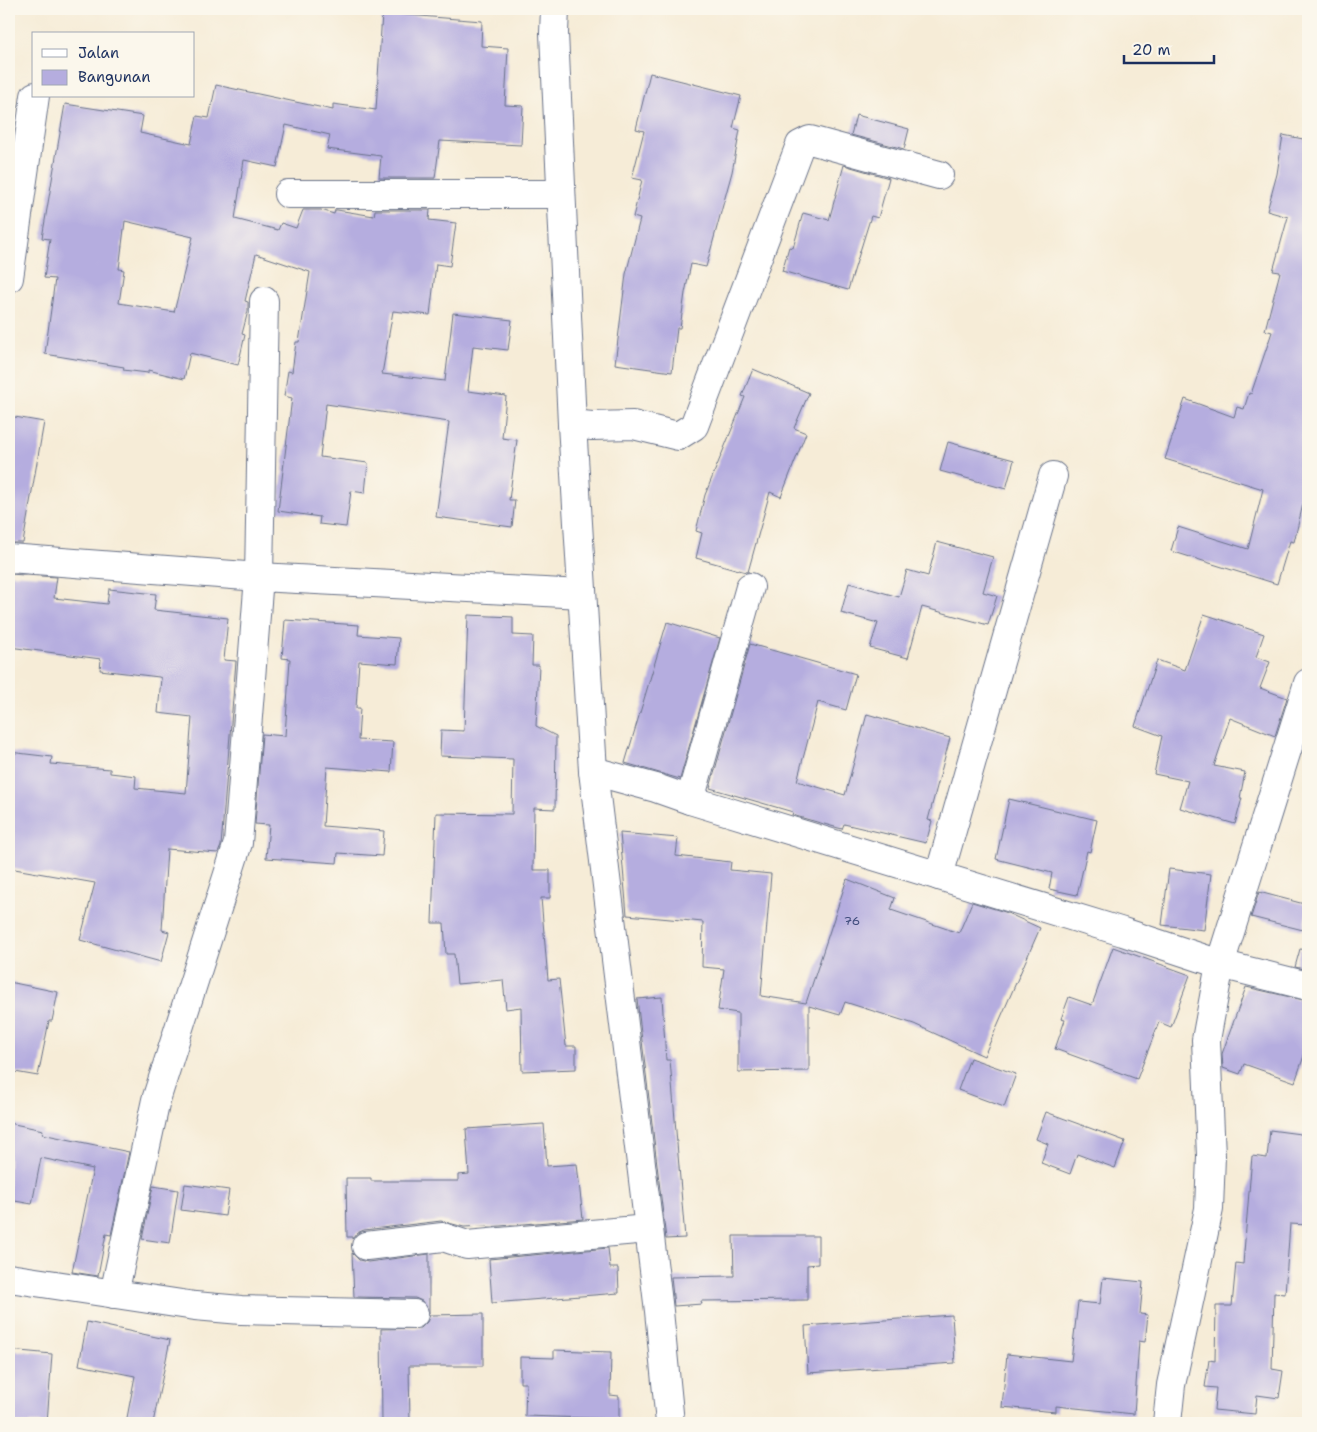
<svg xmlns="http://www.w3.org/2000/svg" width="1317" height="1432" font-family="'Shantell Sans',sans-serif">
	<style>
		.building { fill: #b5addf; fill-rule: evenodd }
		.lines { fill: none; stroke-linecap: round; stroke-linejoin: round }
		.minor-casing { stroke: #687188; stroke-width: 30 }
		.minor { stroke: #fff; stroke-width: 28 }
		.labels { text-anchor: middle; dominant-baseline: central; stroke-width: 4.5; stroke-linejoin: round; paint-order: stroke }
		.number-label { font-size: 12px; fill: #424e7e }
	</style>
	<rect width="100%" height="100%" fill="#fbf7ec"/>
	<filter id="ink" filterUnits="userSpaceOnUse"><feTurbulence type="fractalNoise" baseFrequency=".02" numOctaves="2"/><feDisplacementMap in="SourceGraphic" scale="10" xChannelSelector="R" yChannelSelector="G"/><feConvolveMatrix kernelMatrix="1 2 1 2 8 2 1 2 1" color-interpolation-filters="sRGB"/></filter>
	<filter id="wash" filterUnits="userSpaceOnUse"><feTurbulence type="fractalNoise" baseFrequency=".0096" numOctaves="4" result="noise"/><feDisplacementMap in="SourceGraphic" scale="20" xChannelSelector="R" yChannelSelector="G"/><feGaussianBlur stdDeviation="1.12" result="paint"/><feColorMatrix in="noise" values="0 0 0 0 0 0 0 0 0 0 0 0 0 0 0 0 0 1.4 0 .05"/><feComposite in="paint" operator="in"/></filter>
	<g filter="url(#wash)">
		<rect width="100%" height="100%" fill="#f6ecd7"/>
		<g id="blocks">
			<g class="building">
				<path d="M 382,13 L 482,21 L 481,46 L 508,48 L 505,105 L 523,106 L 521,145 L 440,141 L 435,178 L 379,178 L 381,156 L 327,149 L 330,135 L 286,125 L 277,167 L 244,160 L 235,219 L 278,230 L 281,223 L 296,228 L 303,210 L 321,210 L 334,214 L 335,210 L 337,210 L 374,216 L 375,210 L 430,210 L 429,220 L 456,223 L 450,266 L 436,264 L 430,315 L 393,311 L 382,374 L 445,381 L 453,313 L 512,320 L 508,350 L 473,346 L 468,391 L 506,396 L 502,438 L 517,440 L 509,500 L 515,500 L 512,527 L 436,517 L 449,422 L 326,404 L 320,457 L 368,463 L 365,493 L 351,491 L 346,527 L 319,524 L 320,517 L 278,511 L 292,398 L 284,396 L 288,371 L 292,372 L 296,342 L 299,342 L 310,272 L 256,254 L 245,301 L 248,302 L 248,311 L 242,334 L 245,335 L 238,365 L 190,353 L 184,379 L 148,370 L 148,373 L 123,370 L 124,367 L 45,354 L 55,279 L 44,278 L 50,239 L 42,238 L 65,104 L 143,116 L 140,133 L 191,144 L 197,116 L 209,118 L 216,85 L 333,110 L 333,104 L 376,110 ZM 125,221 L 193,237 L 174,312 L 119,303 L 124,270 L 119,269 Z"/>
				<path d="M 650,73 L 741,96 L 733,128 L 740,130 L 732,172 L 706,267 L 691,264 L 685,293 L 680,328 L 677,328 L 672,372 L 615,364 L 626,274 L 640,219 L 633,217 L 642,180 L 632,178 L 644,131 L 636,129 Z"/>
				<path d="M 856,115 L 909,129 L 904,149 L 851,135 Z"/>
				<path d="M 1283,135 L 1308,140 L 1308,506 L 1303,504 L 1294,542 L 1290,541 L 1277,584 L 1171,551 L 1178,527 L 1248,549 L 1263,489 L 1165,459 L 1185,399 L 1234,417 L 1237,407 L 1244,409 L 1249,393 L 1251,394 L 1272,332 L 1265,330 L 1280,272 L 1273,271 L 1288,217 L 1267,211 L 1277,174 Z"/>
				<path d="M 844,165 L 889,178 L 878,218 L 871,216 L 848,290 L 782,271 L 789,247 L 793,248 L 803,213 L 829,220 Z"/>
				<path d="M 753,369 L 809,393 L 794,428 L 806,433 L 781,497 L 770,492 L 748,572 L 746,572 L 696,558 L 702,533 L 696,531 L 705,495 L 745,397 L 742,396 Z"/>
				<path d="M 9,416 L 44,422 L 23,543 L 9,543 Z"/>
				<path d="M 948,442 L 1014,460 L 1006,489 L 940,471 Z"/>
				<path d="M 937,542 L 993,557 L 983,592 L 997,596 L 988,625 L 922,607 L 908,658 L 870,648 L 878,623 L 841,613 L 849,583 L 899,597 L 907,570 L 928,576 Z"/>
				<path d="M 9,574 L 57,577 L 54,598 L 107,604 L 109,589 L 156,594 L 154,610 L 228,618 L 224,660 L 236,661 L 221,846 L 218,853 L 167,849 L 162,930 L 169,932 L 161,962 L 80,940 L 95,883 L 9,868 L 9,752 L 52,757 L 51,764 L 110,769 L 110,773 L 136,776 L 135,788 L 186,793 L 192,717 L 158,713 L 161,678 L 159,677 L 100,670 L 101,659 L 9,647 Z"/>
				<path d="M 1204,614 L 1264,634 L 1256,657 L 1270,662 L 1260,688 L 1287,698 L 1275,736 L 1230,718 L 1214,766 L 1245,772 L 1240,798 L 1242,798 L 1235,824 L 1180,808 L 1188,781 L 1154,774 L 1162,736 L 1135,726 L 1157,660 L 1185,670 Z"/>
				<path d="M 468,615 L 513,617 L 513,635 L 533,636 L 532,665 L 539,665 L 536,726 L 556,736 L 555,809 L 534,808 L 533,870 L 550,870 L 550,898 L 541,898 L 548,980 L 559,979 L 566,1046 L 576,1046 L 576,1069 L 522,1071 L 521,1007 L 506,1009 L 503,980 L 457,984 L 454,954 L 446,954 L 444,923 L 432,923 L 436,813 L 512,814 L 513,759 L 440,756 L 441,730 L 464,731 Z"/>
				<path d="M 285,620 L 359,625 L 358,635 L 399,638 L 397,664 L 359,661 L 356,708 L 360,708 L 358,740 L 393,742 L 391,772 L 327,767 L 323,826 L 384,831 L 382,856 L 338,853 L 337,863 L 266,858 L 269,825 L 255,824 L 262,734 L 285,736 L 290,659 L 282,658 Z"/>
				<path d="M 667,622 L 720,638 L 680,779 L 625,763 Z"/>
				<path d="M 750,644 L 856,674 L 846,710 L 818,702 L 797,781 L 845,795 L 867,714 L 950,738 L 928,820 L 932,821 L 926,843 L 844,824 L 842,829 L 792,815 L 793,812 L 710,788 Z"/>
				<path d="M 1009,799 L 1097,820 L 1090,852 L 1087,851 L 1077,895 L 1049,889 L 1052,873 L 996,859 Z"/>
				<path d="M 620,833 L 678,838 L 676,856 L 731,862 L 730,870 L 771,874 L 761,996 L 806,1003 L 847,879 L 895,898 L 891,910 L 959,933 L 972,902 L 1005,912 L 1040,928 L 984,1056 L 914,1024 L 845,1002 L 840,1015 L 809,1006 L 809,1071 L 738,1072 L 738,1013 L 718,1010 L 724,969 L 702,967 L 703,922 L 627,915 Z"/>
				<path d="M 1169,869 L 1211,874 L 1204,930 L 1162,925 Z"/>
				<path d="M 1259,892 L 1308,905 L 1303,930 L 1251,917 Z"/>
				<path d="M 1113,947 L 1190,975 L 1171,1027 L 1159,1022 L 1137,1079 L 1055,1049 L 1065,1020 L 1061,1019 L 1069,997 L 1092,1005 Z"/>
				<path d="M 1300,949 L 1308,950 L 1308,970 L 1295,967 Z"/>
				<path d="M 9,982 L 58,992 L 52,1021 L 49,1021 L 38,1076 L 9,1071 Z"/>
				<path d="M 1246,987 L 1308,1001 L 1308,1044 L 1295,1082 L 1244,1064 L 1240,1074 L 1223,1068 L 1222,1054 Z"/>
				<path d="M 662,997 L 666,1060 L 670,1060 L 685,1238 L 666,1239 L 637,999 Z"/>
				<path d="M 970,1058 L 1016,1074 L 1004,1107 L 958,1090 Z"/>
				<path d="M 1046,1112 L 1125,1141 L 1115,1168 L 1077,1154 L 1070,1174 L 1041,1163 L 1048,1144 L 1036,1139 Z"/>
				<path d="M 9,1123 L 43,1130 L 42,1134 L 129,1152 L 111,1235 L 106,1234 L 98,1276 L 72,1272 L 93,1169 L 41,1158 L 32,1204 L 9,1200 Z"/>
				<path d="M 544,1124 L 547,1166 L 577,1164 L 583,1219 L 488,1227 L 488,1226 L 464,1227 L 441,1221 L 364,1230 L 357,1233 L 352,1239 L 352,1237 L 347,1237 L 346,1178 L 371,1178 L 371,1181 L 458,1181 L 458,1175 L 469,1174 L 466,1129 Z"/>
				<path d="M 1270,1130 L 1308,1135 L 1308,1225 L 1290,1224 L 1285,1294 L 1274,1293 L 1272,1369 L 1283,1371 L 1279,1398 L 1257,1395 L 1255,1414 L 1214,1410 L 1216,1388 L 1205,1387 L 1209,1360 L 1215,1361 L 1216,1306 L 1232,1306 L 1236,1263 L 1243,1264 L 1252,1156 L 1267,1158 Z"/>
				<path d="M 185,1184 L 229,1190 L 225,1216 L 181,1210 Z"/>
				<path d="M 153,1186 L 178,1190 L 170,1243 L 142,1239 Z"/>
				<path d="M 733,1236 L 818,1236 L 818,1264 L 807,1265 L 807,1300 L 701,1301 L 702,1304 L 674,1306 L 671,1277 L 734,1276 Z"/>
				<path d="M 608,1248 L 610,1268 L 618,1268 L 619,1293 L 492,1303 L 489,1259 Z"/>
				<path d="M 352,1253 L 359,1260 L 368,1262 L 429,1254 L 429,1313 L 422,1301 L 415,1298 L 354,1297 Z"/>
				<path d="M 1103,1278 L 1143,1282 L 1140,1314 L 1148,1315 L 1145,1342 L 1139,1341 L 1134,1414 L 1056,1406 L 1056,1412 L 1002,1407 L 1007,1354 L 1071,1361 L 1078,1302 L 1100,1304 Z"/>
				<path d="M 483,1314 L 483,1366 L 409,1366 L 410,1423 L 382,1423 L 381,1329 L 421,1328 L 427,1322 L 430,1315 Z"/>
				<path d="M 952,1315 L 955,1363 L 808,1373 L 805,1326 Z"/>
				<path d="M 87,1322 L 170,1340 L 153,1423 L 126,1423 L 135,1376 L 79,1365 Z"/>
				<path d="M 9,1350 L 52,1354 L 47,1423 L 11,1423 L 14,1408 L 9,1408 Z"/>
				<path d="M 554,1350 L 611,1352 L 610,1395 L 619,1396 L 619,1419 L 525,1416 L 526,1383 L 520,1383 L 520,1357 L 554,1358 Z"/>
			</g>
		</g>
	</g>
	<g filter="url(#ink)">
		<use href="#blocks" fill-opacity="0" stroke="#687188" stroke-width="1"/>
		<g class="lines">
			<defs>
				<g id="minor">
					<path d="M 555,9 L 554,33 L 572,424 L 593,771 L 659,1311 L 670,1423"/>
					<path d="M 288,194 L 561,194"/>
					<path d="M 9,278 L 35,96"/>
					<path d="M 572,424 L 592,426 L 633,425 L 678,436 L 694,426 L 800,145 L 810,140 L 939,175"/>
					<path d="M 9,558 L 259,577 L 582,594"/>
					<path d="M 593,771 L 656,788 L 690,800 L 1123,932 L 1220,964 L 1308,986"/>
					<path d="M 690,800 L 750,587"/>
					<path d="M 939,876 L 1053,476"/>
					<path d="M 366,1246 L 443,1237 L 467,1245 L 648,1229"/>
					<path d="M 9,1278 L 195,1306 L 241,1310 L 414,1314"/>
					<path d="M 114,1294 L 156,1100 L 238,843 L 259,577 L 264,301"/>
					<path d="M 1167,1423 L 1171,1385 L 1209,1209 L 1211,1156 L 1206,1040 L 1220,964 L 1308,683"/>
				</g>
			</defs>
			<use href="#minor" class="minor-casing"/>
			<use href="#minor" class="minor"/>
		</g>
	</g>
	<g class="labels">
		<g class="number-label">
			<text x="852" y="921">76</text>
		</g>
	</g>
	<rect width="1317" height="1432" fill="none" stroke="#fbf7ec" stroke-width="30"/>
	<rect x="32" y="32" width="162" height="65" fill="#fbf7ec" stroke="#a1a7b3"/>
	<rect x="42" y="49" width="25" height="8" fill="#ffffff" stroke="#a1a7b3"/>
	<text x="78" y="58" font-size="15" fill="#1b2f5e">Jalan</text>
	<rect x="42" y="70" width="25" height="15" fill="#b5addf" stroke="#a1a7b3"/>
	<text x="78" y="82" font-size="15" fill="#1b2f5e">Bangunan</text>
	<path d="M1124 55v8h90v-8" fill="none" stroke="#1b2f5e" stroke-width="2.5"/>
	<text x="1132" y="55" font-size="15" fill="#1b2f5e" stroke="#fbf7ec" stroke-width="4" paint-order="stroke">20 m</text>
</svg>
